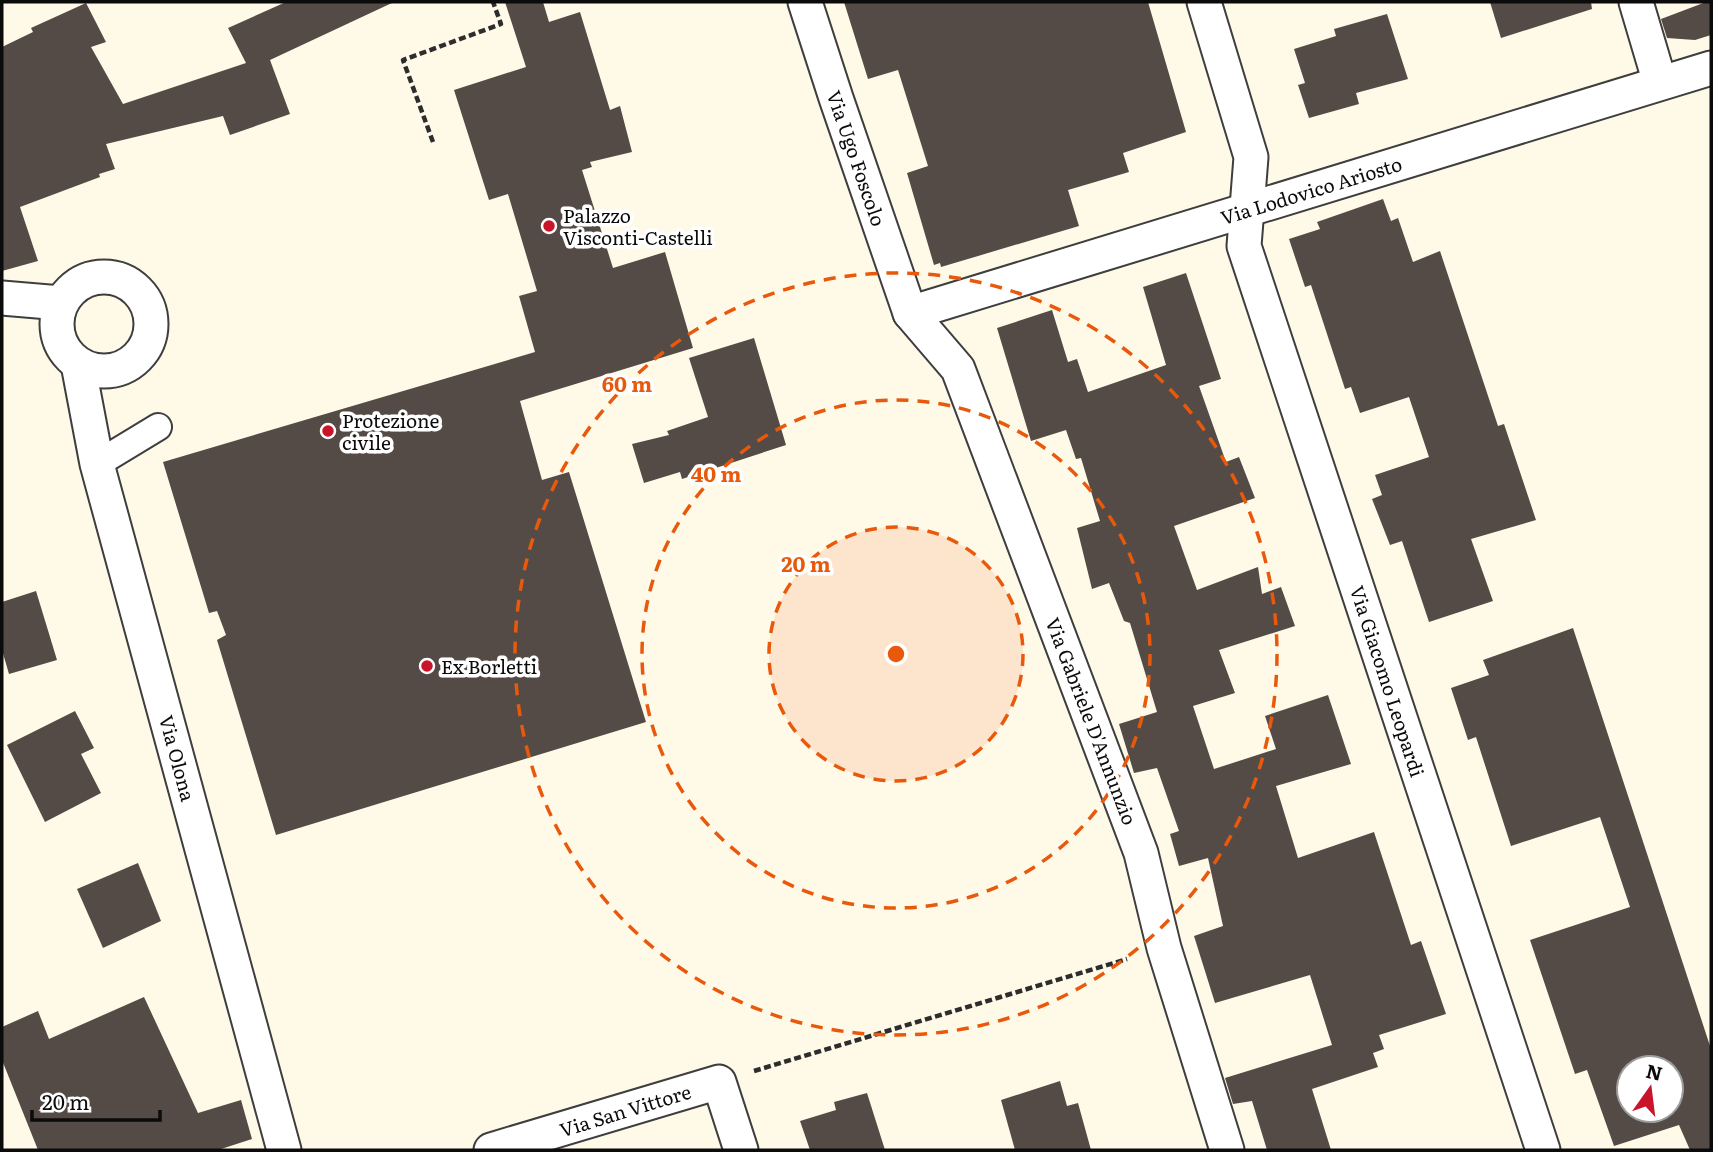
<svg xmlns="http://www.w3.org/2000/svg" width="1713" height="1152" font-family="Literata,serif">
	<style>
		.building { fill: #544b46; fill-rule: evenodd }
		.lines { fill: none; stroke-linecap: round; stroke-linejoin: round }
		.pedestrian-casing { stroke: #3e3e3e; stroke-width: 30 }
		.minor-casing { stroke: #3e3e3e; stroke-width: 37 }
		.path { stroke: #2d2d2d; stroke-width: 4.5; stroke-dasharray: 7 3.5; stroke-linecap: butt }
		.pedestrian { stroke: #fff; stroke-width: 26 }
		.minor { stroke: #fff; stroke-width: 33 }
		.ring { fill: none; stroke: #e8590c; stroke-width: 3.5; stroke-dasharray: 12 9 }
		.poi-dot { fill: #c8152a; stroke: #fff; stroke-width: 2.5 }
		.labels { text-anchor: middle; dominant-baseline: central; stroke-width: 7; stroke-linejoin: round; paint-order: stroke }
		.street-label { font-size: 19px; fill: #0b0b0b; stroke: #fff }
		.poi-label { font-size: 19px; fill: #0b0b0b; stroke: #fff; text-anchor: start }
		.centre { fill: #e8590c; stroke: #fff; stroke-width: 3.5 }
		.ring-label { font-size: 21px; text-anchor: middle; font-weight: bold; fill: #e8590c; stroke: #fff; stroke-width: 7; stroke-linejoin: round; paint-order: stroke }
	</style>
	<rect width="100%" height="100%" fill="#fff9e8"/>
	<g class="building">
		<path d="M 286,2 L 394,2 L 270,60 L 290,114 L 230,135 L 223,116 L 106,144 L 115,169 L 99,174 L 100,177 L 20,207 L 38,261 L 2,271 L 2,47 L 33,32 L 31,28 L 86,3 L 106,42 L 91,47 L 123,104 L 246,63 L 228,28 Z"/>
		<path d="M 505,2 L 543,2 L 549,22 L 580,12 L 610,110 L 620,106 L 632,152 L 590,162 L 592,167 L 582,170 L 613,268 L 665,252 L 693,348 L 520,401 L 542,480 L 569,472 L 646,722 L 276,835 L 217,640 L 226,635 L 217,611 L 209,613 L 163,462 L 535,352 L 519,296 L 537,291 L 508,194 L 489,200 L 454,90 L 526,67 Z"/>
		<path d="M 844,2 L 1148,2 L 1186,132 L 1123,153 L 1129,172 L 1068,190 L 1079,226 L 941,267 L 940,263 L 934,265 L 907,173 L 928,166 L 898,70 L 868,79 Z"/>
		<path d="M 1490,2 L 1591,2 L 1592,9 L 1501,38 Z"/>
		<path d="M 1706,2 L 1711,2 L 1711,35 L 1695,40 L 1667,38 L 1661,19 Z"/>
		<path d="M 1387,14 L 1408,79 L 1356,93 L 1359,104 L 1309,118 L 1298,85 L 1305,83 L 1294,49 L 1336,36 L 1334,29 Z"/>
		<path d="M 1383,199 L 1391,221 L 1398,218 L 1413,262 L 1440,251 L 1498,426 L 1504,424 L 1536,520 L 1471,539 L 1493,601 L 1429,622 L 1402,541 L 1390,545 L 1372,499 L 1382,495 L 1375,475 L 1429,457 L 1409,397 L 1360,413 L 1351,387 L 1345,389 L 1311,285 L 1305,287 L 1289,239 L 1320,229 L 1317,222 Z"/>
		<path d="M 1186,273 L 1221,379 L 1199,386 L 1226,462 L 1239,457 L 1255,498 L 1174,526 L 1197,590 L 1258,567 L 1262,594 L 1281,587 L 1295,626 L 1219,650 L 1235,693 L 1193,706 L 1214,769 L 1276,749 L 1265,716 L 1328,695 L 1351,764 L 1276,786 L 1298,858 L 1374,832 L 1411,945 L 1421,941 L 1446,1014 L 1379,1035 L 1384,1049 L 1373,1053 L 1378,1067 L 1312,1089 L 1331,1150 L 1267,1150 L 1252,1101 L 1233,1104 L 1225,1078 L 1332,1045 L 1310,975 L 1215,1003 L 1194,936 L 1223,926 L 1208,858 L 1179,866 L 1170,834 L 1179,831 L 1157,768 L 1134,773 L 1119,724 L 1157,712 L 1130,623 L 1124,621 L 1109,583 L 1092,589 L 1077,528 L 1100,521 L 1081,458 L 1076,459 L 1066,430 L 1031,441 L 997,328 L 1052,310 L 1068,362 L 1077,359 L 1088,392 L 1166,365 L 1143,287 Z"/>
		<path d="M 754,338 L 786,445 L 682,479 L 680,472 L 644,483 L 632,444 L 669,435 L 667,431 L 708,417 L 689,358 Z"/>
		<path d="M 36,591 L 57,660 L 9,674 L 2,650 L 2,602 Z"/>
		<path d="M 1573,628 L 1711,1049 L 1711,1150 L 1690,1150 L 1679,1125 L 1614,1146 L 1587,1070 L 1575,1074 L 1530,940 L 1630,907 L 1600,817 L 1511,846 L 1476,737 L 1468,740 L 1451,688 L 1489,675 L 1483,660 ZM 1629,1068 L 1671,1068 L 1671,1110 L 1629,1110 Z"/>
		<path d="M 75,711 L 94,748 L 81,754 L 101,793 L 45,822 L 7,745 Z"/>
		<path d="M 138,863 L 161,921 L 103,948 L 77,889 Z"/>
		<path d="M 144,997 L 198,1113 L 241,1100 L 252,1139 L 218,1150 L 38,1150 L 2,1060 L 2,1027 L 38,1011 L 49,1039 Z"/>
		<path d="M 1060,1081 L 1067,1106 L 1078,1103 L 1091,1150 L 1015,1150 L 1001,1100 Z"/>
		<path d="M 867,1093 L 885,1150 L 810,1150 L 800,1121 L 836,1110 L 834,1102 Z"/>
	</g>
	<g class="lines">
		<defs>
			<path id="pedestrian" d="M 97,464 L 158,427"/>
			<g id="minor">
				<path d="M 805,2 L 836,98 L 910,313 L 958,369 L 1141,853 L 1164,948 L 1227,1150"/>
				<path d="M 1204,2 L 1251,157 L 1244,246 L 1543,1150"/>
				<path d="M 1636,2 L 1660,83"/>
				<circle cx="104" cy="324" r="47"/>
				<path d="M 2,298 L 61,303"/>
				<path d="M 910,313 L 1711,68"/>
				<path d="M 78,364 L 97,464 L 284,1150"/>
				<path d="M 491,1150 L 719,1082 L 741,1150"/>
			</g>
		</defs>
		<use href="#pedestrian" class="pedestrian-casing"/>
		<use href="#minor" class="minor-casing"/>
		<g class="path">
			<path d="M 433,142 L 403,60 L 501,24 L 493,2"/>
			<path d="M 754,1071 L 1127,959"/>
		</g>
		<use href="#pedestrian" class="pedestrian"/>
		<use href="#minor" class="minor"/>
	</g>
	<circle cx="896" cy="654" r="127" fill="#e8590c" fill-opacity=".12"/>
	<g class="ring">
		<circle cx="896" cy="654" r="127"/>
		<circle cx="896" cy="654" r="254"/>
		<circle cx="896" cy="654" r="381"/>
	</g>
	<g class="poi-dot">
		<circle cx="549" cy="226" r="7"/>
		<circle cx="328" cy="431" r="7"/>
		<circle cx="427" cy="666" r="7"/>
	</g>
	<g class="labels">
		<g class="street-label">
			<text transform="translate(857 158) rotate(71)">Via Ugo Foscolo</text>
			<text transform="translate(1311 190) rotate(-17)">Via Lodovico Ariosto</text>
			<text transform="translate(1388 681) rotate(72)">Via Giacomo Leopardi</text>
			<text transform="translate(1092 721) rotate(69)">Via Gabriele D'Annunzio</text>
			<text transform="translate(178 758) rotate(75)">Via Olona</text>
			<text transform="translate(625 1110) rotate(-17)">Via San Vittore</text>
		</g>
		<g class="poi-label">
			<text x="563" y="215">Palazzo<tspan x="563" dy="22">Visconti-Castelli</tspan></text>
			<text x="342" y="420">Protezione<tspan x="342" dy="22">civile</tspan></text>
			<text x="441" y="666">Ex Borletti</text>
		</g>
	</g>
	<circle cx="896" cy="654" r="10" class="centre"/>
	<g class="ring-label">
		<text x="627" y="392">60 m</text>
		<text x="716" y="482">40 m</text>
		<text x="806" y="572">20 m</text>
	</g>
	<rect width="1713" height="1152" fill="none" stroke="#0b0b0b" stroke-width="7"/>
	<g transform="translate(1650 1089) rotate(14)"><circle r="33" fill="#ffffff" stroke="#9d9d9d" stroke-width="2"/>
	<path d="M0-5L12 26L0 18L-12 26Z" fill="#c8152a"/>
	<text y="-10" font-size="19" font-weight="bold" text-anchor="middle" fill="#0b0b0b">N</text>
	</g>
	<path d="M32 1110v10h128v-10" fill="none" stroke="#0b0b0b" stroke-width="3.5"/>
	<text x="42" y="1110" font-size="21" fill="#0b0b0b" stroke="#ffffff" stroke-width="5" paint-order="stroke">20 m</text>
</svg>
